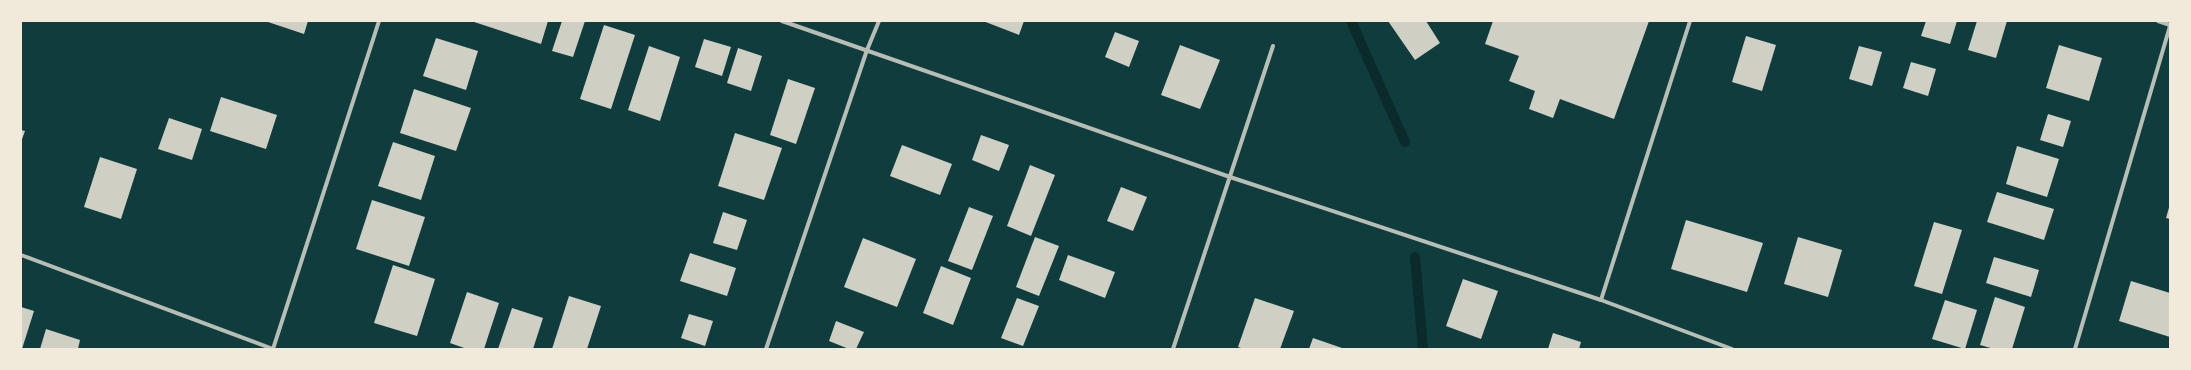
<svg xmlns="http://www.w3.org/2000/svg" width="2191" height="370" font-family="'Nunito Sans',sans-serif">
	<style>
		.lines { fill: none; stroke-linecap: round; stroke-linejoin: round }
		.stream { stroke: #0a2a2b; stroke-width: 10 }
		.building { fill: #cfcfc3 }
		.minor { stroke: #b8beb3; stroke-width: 4 }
	</style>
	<rect width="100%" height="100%" fill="#0f3d3e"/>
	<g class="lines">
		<g class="stream">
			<path d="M 1351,21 L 1405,142"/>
			<path d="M 1415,257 L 1423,349"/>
		</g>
	</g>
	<g class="building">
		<path d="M 265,21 L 308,21 L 304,34 Z"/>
		<path d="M 471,21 L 548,21 L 541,44 Z"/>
		<path d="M 562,21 L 585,21 L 573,57 L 552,51 Z"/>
		<path d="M 983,21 L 1024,21 L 1019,35 Z"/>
		<path d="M 1388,21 L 1426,21 L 1440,43 L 1415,60 Z"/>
		<path d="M 1493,21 L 1649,21 L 1614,119 L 1560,99 L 1553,118 L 1529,109 L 1535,91 L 1509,81 L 1519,56 L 1485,44 Z"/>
		<path d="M 1926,21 L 1957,21 L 1950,44 L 1921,36 Z"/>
		<path d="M 1977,21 L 2007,21 L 1996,58 L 1968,50 Z"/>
		<path d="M 604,25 L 635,35 L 611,109 L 580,99 Z"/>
		<path d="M 1115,32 L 1139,41 L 1129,67 L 1105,57 Z"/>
		<path d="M 1746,36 L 1776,45 L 1762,91 L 1732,82 Z"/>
		<path d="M 436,38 L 478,51 L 466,90 L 423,76 Z"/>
		<path d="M 704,39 L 731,47 L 722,76 L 695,67 Z"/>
		<path d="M 1180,45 L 1220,60 L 1200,109 L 1161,95 Z"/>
		<path d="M 2059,45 L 2102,58 L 2089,101 L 2046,88 Z"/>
		<path d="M 649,46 L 680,57 L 660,121 L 628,110 Z"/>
		<path d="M 1859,46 L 1882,52 L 1872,86 L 1849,79 Z"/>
		<path d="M 738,48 L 762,56 L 751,91 L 727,83 Z"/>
		<path d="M 1911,62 L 1936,69 L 1928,96 L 1903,88 Z"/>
		<path d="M 788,79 L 815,88 L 796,144 L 770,135 Z"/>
		<path d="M 414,89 L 471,108 L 456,151 L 400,133 Z"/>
		<path d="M 221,97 L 277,115 L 266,149 L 210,131 Z"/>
		<path d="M 2048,114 L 2071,121 L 2063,147 L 2040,140 Z"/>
		<path d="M 169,118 L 202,129 L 192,160 L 158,149 Z"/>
		<path d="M 21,130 L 25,131 L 21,142 Z"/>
		<path d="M 735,133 L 782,148 L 764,200 L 718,186 Z"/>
		<path d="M 981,135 L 1009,145 L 999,171 L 972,160 Z"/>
		<path d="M 393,142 L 435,156 L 421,200 L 378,186 Z"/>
		<path d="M 902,145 L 952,164 L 940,195 L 890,176 Z"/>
		<path d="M 2017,146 L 2059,159 L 2047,197 L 2006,184 Z"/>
		<path d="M 100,157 L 137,169 L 121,219 L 84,207 Z"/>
		<path d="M 1030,165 L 1055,175 L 1031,236 L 1007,226 Z"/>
		<path d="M 1121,187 L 1147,197 L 1133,231 L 1107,221 Z"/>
		<path d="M 1997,192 L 2054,209 L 2044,240 L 1987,222 Z"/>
		<path d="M 372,200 L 425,217 L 409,266 L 356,249 Z"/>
		<path d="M 2170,204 L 2170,219 L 2166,218 Z"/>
		<path d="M 969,207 L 993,216 L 972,270 L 948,261 Z"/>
		<path d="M 723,212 L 747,220 L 737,250 L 713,243 Z"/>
		<path d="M 1686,220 L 1763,243 L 1747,292 L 1671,269 Z"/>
		<path d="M 1934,222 L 1962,230 L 1942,294 L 1914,286 Z"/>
		<path d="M 1035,237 L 1059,246 L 1039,296 L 1016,287 Z"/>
		<path d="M 1798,237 L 1842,250 L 1828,297 L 1784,284 Z"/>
		<path d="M 863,238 L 916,259 L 897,307 L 844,287 Z"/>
		<path d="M 690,253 L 736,268 L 727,296 L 680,281 Z"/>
		<path d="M 1068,255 L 1115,272 L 1105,298 L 1059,280 Z"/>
		<path d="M 1994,257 L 2039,270 L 2031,297 L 1986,283 Z"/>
		<path d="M 393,265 L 435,279 L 417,336 L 374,323 Z"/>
		<path d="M 941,266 L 971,278 L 953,325 L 923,313 Z"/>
		<path d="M 1463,279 L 1498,291 L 1481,339 L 1446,326 Z"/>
		<path d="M 2131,281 L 2170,293 L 2170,337 L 2119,321 Z"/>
		<path d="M 467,292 L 499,303 L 484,349 L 467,349 L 450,343 Z"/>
		<path d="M 569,296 L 601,306 L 587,349 L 552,349 Z"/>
		<path d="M 1995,297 L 2025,307 L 2012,349 L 1994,349 L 1980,345 Z"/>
		<path d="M 1017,298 L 1039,306 L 1023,346 L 1001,338 Z"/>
		<path d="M 1255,298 L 1294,311 L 1280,349 L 1244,349 L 1238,347 Z"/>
		<path d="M 1945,300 L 1977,310 L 1965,349 L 1932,339 Z"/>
		<path d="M 21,307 L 34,311 L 22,349 L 21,349 Z"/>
		<path d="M 512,308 L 543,318 L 533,349 L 498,349 Z"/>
		<path d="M 689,314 L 713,321 L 705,346 L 681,338 Z"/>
		<path d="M 836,321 L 864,332 L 856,349 L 849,349 L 829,341 Z"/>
		<path d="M 46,329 L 80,340 L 78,349 L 40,349 Z"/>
		<path d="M 1553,333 L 1581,342 L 1579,349 L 1548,349 Z"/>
		<path d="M 1313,338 L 1342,348 L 1309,349 Z"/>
	</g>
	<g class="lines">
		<g class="minor">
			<path d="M 782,21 L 1230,177 L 1601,300 L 1732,349"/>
			<path d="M 2158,21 L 2170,25"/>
			<path d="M 21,255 L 273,349"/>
			<path d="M 1601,300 L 1690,21"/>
			<path d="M 273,349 L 379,21"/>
			<path d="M 766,349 L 867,50 L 879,21"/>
			<path d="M 1173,349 L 1273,46"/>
			<path d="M 2075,349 L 2170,26"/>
		</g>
	</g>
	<rect width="2191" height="370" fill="none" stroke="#f1e9da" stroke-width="44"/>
</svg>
